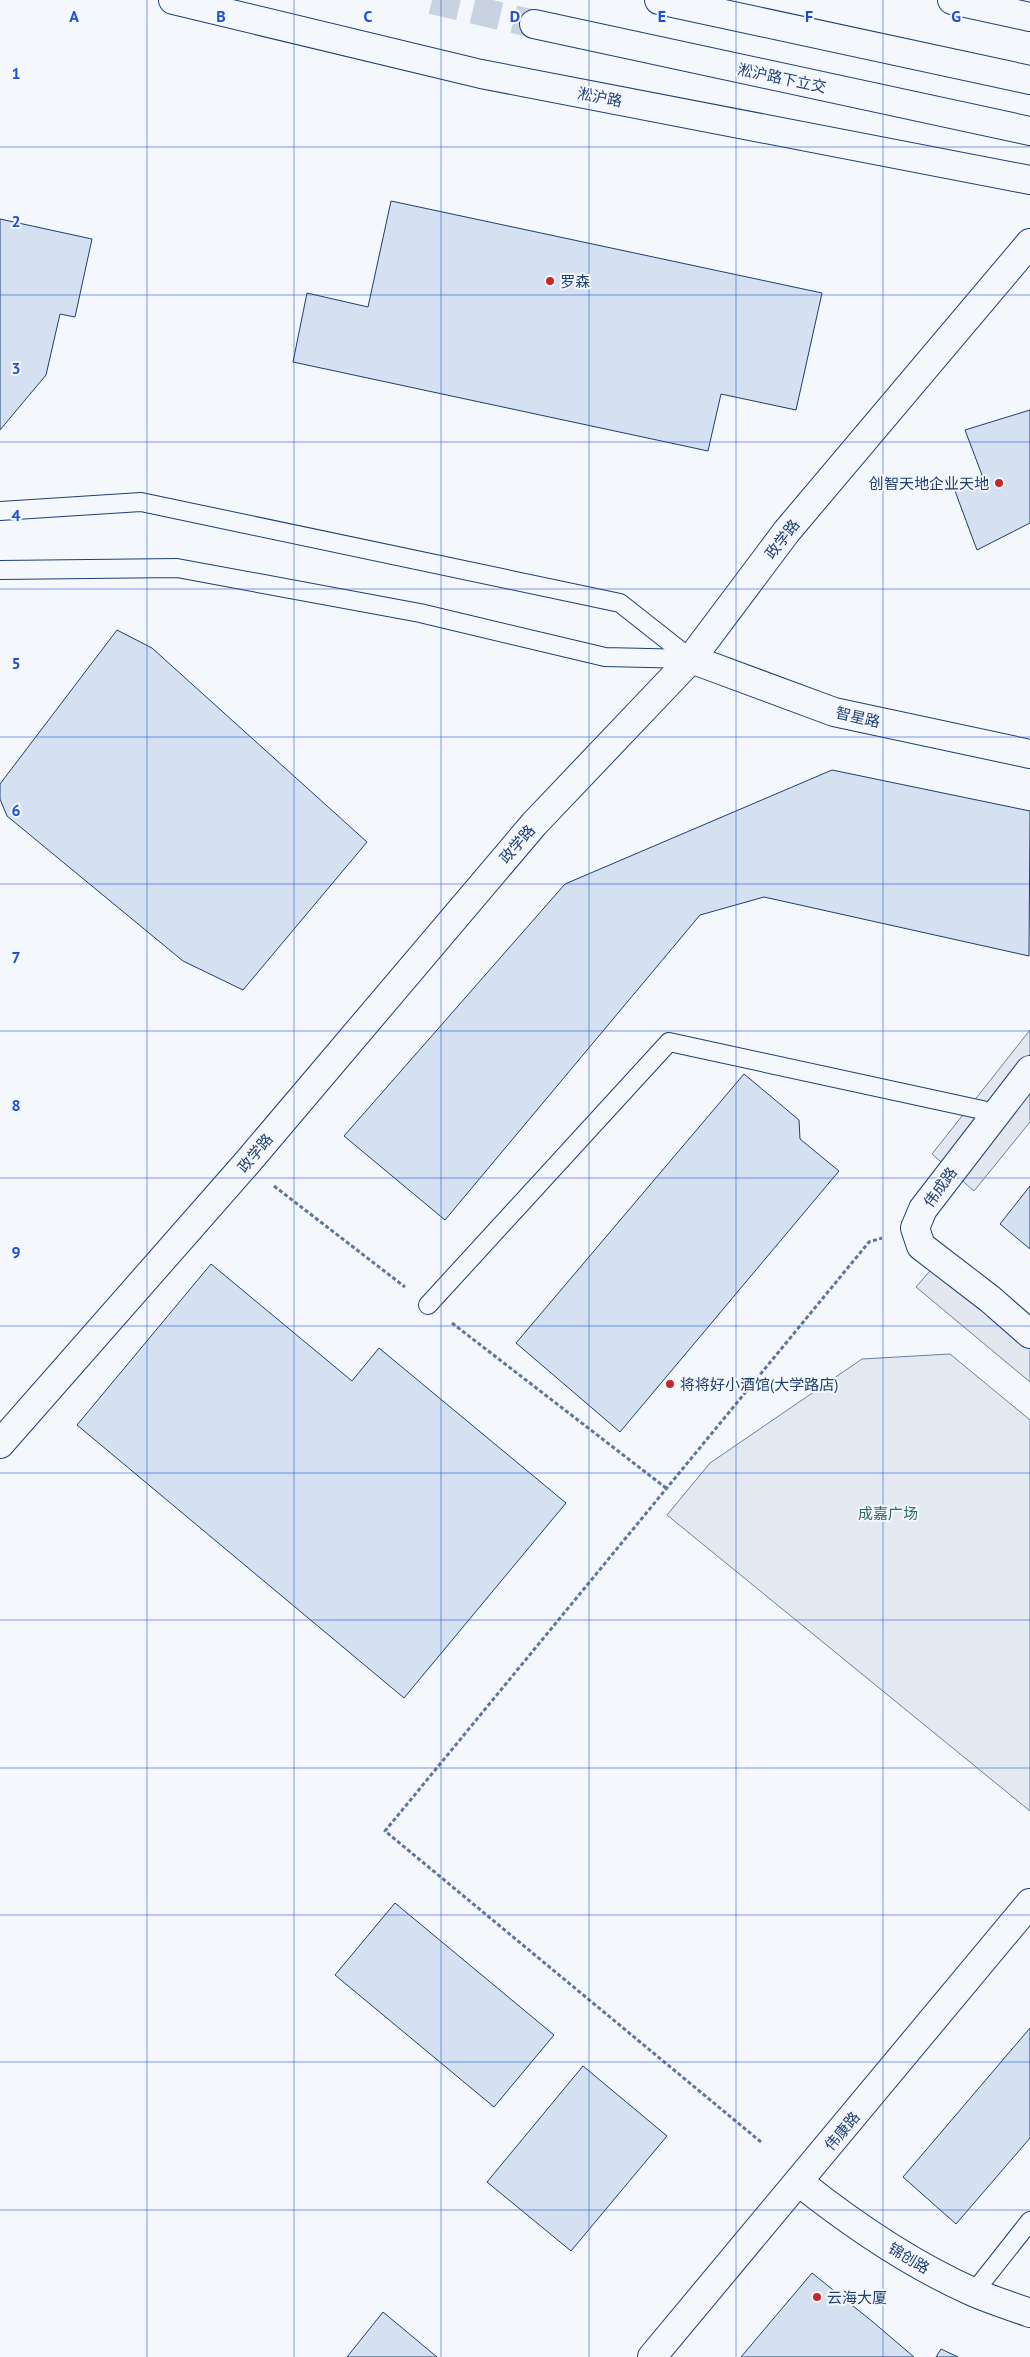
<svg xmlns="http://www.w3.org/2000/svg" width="1030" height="2357" font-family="'PT Sans','Noto Sans SC',sans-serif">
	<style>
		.green { fill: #e3e9f0; stroke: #687fa3 }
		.parking { fill: #e3e8f0; stroke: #687fa3 }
		.building { fill: #d5e0f0; stroke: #1d3f73 }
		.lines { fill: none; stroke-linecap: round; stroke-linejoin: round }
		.primary-tunnel { stroke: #c9d2e0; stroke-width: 28; stroke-dasharray: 28 14; stroke-linecap: butt }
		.lane-casing { stroke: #1d3f73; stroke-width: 20 }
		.street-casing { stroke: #1d3f73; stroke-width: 30 }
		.secondary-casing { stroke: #1d3f73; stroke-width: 30 }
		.primary-casing { stroke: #1d3f73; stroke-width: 30 }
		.path { stroke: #5e769c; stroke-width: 3; stroke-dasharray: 4 2.5; stroke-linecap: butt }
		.lane { stroke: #f4f7fb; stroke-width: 18 }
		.street { stroke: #f4f7fb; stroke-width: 28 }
		.secondary { stroke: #f4f7fb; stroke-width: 28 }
		.primary { stroke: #f4f7fb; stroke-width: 28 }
		.grid { fill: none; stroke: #1d4ed8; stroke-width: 1; stroke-opacity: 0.55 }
		.poi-dot { fill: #c62828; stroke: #f4f7fb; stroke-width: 2 }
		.labels { text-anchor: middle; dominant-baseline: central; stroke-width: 4; stroke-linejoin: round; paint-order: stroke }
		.street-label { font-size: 15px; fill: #1d3f73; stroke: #f4f7fb }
		.poi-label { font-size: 15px; fill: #1d3f73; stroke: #f4f7fb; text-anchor: start }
		.park-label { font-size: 15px; fill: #2c6c60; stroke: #f4f7fb }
		.grid-label { font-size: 16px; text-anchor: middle; font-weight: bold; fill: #1d4ed8; stroke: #f4f7fb; stroke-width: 4; stroke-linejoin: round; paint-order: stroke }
	</style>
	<rect width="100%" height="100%" fill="#f4f7fb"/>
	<path class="green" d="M 950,1354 L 1030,1420 L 1030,1811 L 667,1515 L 710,1463 L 862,1359 Z"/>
	<g class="parking">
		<path d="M 1030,1030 L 1030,1122 L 974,1191 L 932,1154 Z"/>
		<path d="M 936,1264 L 1030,1340 L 1030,1382 L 916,1287 Z"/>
	</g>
	<g class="building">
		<path d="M 391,201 L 822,293 L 796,410 L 721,394 L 708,451 L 293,362 L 307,293 L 368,307 Z"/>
		<path d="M 0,219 L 92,239 L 75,317 L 60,314 L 46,375 L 0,430 Z"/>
		<path d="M 1030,410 L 1030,523 L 977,550 L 955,491 L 982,475 L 965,430 Z"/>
		<path d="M 117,630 L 152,648 L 367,842 L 243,990 L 183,961 L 7,816 L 0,799 L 0,784 Z"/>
		<path d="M 832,770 L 1030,811 L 1029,956 L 764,897 L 700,915 L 445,1220 L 344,1136 L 565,884 Z"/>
		<path d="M 744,1074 L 799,1120 L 800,1139 L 839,1171 L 620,1432 L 516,1343 Z"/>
		<path d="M 1030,1186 L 1030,1249 L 1000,1224 Z"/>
		<path d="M 211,1264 L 352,1381 L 379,1348 L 566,1503 L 404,1698 L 77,1425 Z"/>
		<path d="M 395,1903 L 554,2035 L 494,2107 L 335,1975 Z"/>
		<path d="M 1030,2028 L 1030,2138 L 956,2224 L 903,2177 Z"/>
		<path d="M 583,2066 L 667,2136 L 571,2251 L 487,2182 Z"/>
		<path d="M 812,2273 L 873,2322 L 914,2357 L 741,2357 Z"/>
		<path d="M 383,2312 L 437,2357 L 347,2357 Z"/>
		<path d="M 941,2349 L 958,2357 L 936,2357 Z"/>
	</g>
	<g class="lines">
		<path class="primary-tunnel" d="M 432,0 L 534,24"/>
		<defs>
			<g id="lane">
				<path d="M 0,511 L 141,502 L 620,603 L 691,659"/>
				<path d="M 0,570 L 177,568 L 420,613 L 605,657 L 691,659"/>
				<path d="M 428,1305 L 669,1042 L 996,1113"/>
				<path d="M 974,2292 L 1030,2221"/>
			</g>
			<g id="street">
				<path d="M 1030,1070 L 923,1209 L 915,1228 L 921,1246 L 990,1299 L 1030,1334"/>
				<path d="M 0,1444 L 246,1164 L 534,824 L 691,659 L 787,531 L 1030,243"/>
				<path d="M 799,2182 C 853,2225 910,2264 973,2292 C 991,2300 1011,2306 1030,2313"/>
				<path d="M 652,2357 L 1030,1903"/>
			</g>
			<path id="secondary" d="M 691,659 L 834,712 L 1030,754"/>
			<g id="primary">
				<path d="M 173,0 L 481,74 L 1030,180"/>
				<path d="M 659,0 L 1030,80"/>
				<path d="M 952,0 L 1030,17"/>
				<path d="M 534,24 L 1030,131"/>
			</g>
		</defs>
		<use href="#lane" class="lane-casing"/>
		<use href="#street" class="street-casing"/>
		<use href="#secondary" class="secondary-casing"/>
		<use href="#primary" class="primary-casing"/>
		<g class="path">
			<path d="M 274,1186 L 405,1287"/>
			<path d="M 452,1323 L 666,1488"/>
			<path d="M 761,2142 L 385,1831 L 869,1242 L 882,1238"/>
		</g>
		<use href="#lane" class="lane"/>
		<use href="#street" class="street"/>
		<use href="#secondary" class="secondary"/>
		<use href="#primary" class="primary"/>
	</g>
	<path class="grid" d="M 147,0 L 147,2357M 294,0 L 294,2357M 441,0 L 441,2357M 589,0 L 589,2357M 736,0 L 736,2357M 883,0 L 883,2357M 0,147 L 1030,147M 0,295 L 1030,295M 0,442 L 1030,442M 0,589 L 1030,589M 0,737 L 1030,737M 0,884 L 1030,884M 0,1031 L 1030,1031M 0,1178 L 1030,1178M 0,1326 L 1030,1326M 0,1473 L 1030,1473M 0,1620 L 1030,1620M 0,1768 L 1030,1768M 0,1915 L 1030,1915M 0,2062 L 1030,2062M 0,2210 L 1030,2210"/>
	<g class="poi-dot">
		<circle cx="550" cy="281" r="5"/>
		<circle cx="999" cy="483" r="5"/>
		<circle cx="670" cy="1384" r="5"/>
		<circle cx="817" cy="2297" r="5"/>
	</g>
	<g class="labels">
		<g class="street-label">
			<text transform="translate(782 78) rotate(12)">淞沪路下立交</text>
			<text transform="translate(600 97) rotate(11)">淞沪路</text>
			<text transform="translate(782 539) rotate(-52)">政学路</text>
			<text transform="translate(858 717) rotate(13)">智星路</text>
			<text transform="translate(517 844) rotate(-49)">政学路</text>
			<text transform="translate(255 1153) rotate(-50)">政学路</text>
			<text transform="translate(940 1187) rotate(-54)">伟成路</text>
			<text transform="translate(842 2131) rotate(-50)">伟康路</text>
			<text transform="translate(909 2258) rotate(31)">锦创路</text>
		</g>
		<g class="poi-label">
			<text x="560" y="281">罗森</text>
			<text x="989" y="483" text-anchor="end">创智天地企业天地</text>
			<text x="680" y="1384">将将好小酒馆(大学路店)</text>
			<text x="827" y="2297">云海大厦</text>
		</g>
		<g class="park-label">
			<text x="888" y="1513">成嘉广场</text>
		</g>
	</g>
	<g class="grid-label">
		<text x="74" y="22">A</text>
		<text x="221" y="22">B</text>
		<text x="368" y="22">C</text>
		<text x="515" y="22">D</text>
		<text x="662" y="22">E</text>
		<text x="809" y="22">F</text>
		<text x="956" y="22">G</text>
		<text x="16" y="79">1</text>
		<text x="16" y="227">2</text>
		<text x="16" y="374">3</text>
		<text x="16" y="521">4</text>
		<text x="16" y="669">5</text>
		<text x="16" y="816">6</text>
		<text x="16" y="963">7</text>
		<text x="16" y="1111">8</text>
		<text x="16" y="1258">9</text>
	</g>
</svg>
